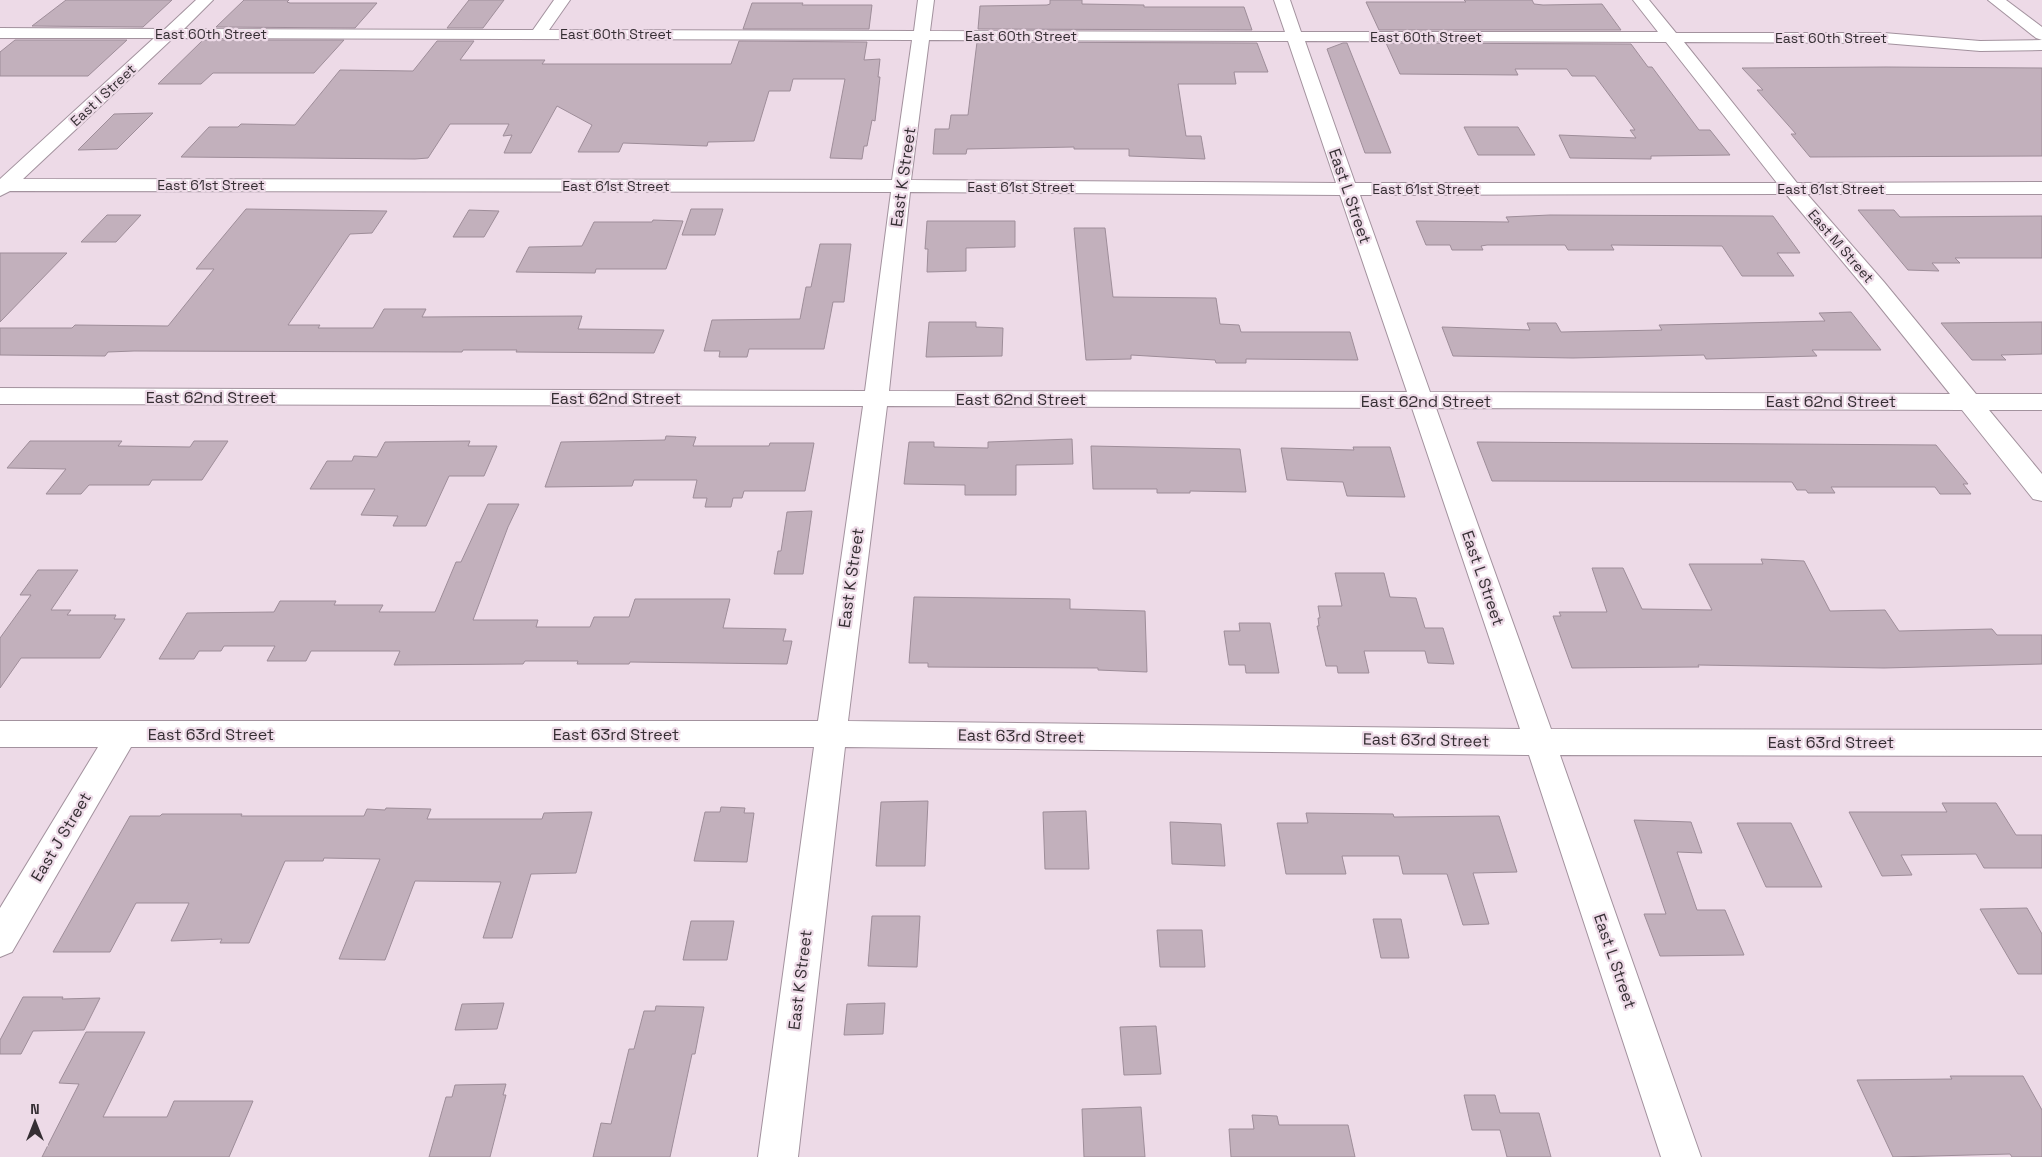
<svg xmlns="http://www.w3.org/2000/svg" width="2042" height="1157" font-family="'Space Grotesk',sans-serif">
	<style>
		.building { fill: #c2b0bc; stroke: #9e8d99 }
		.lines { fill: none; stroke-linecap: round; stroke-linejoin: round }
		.street-casing { stroke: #a3929e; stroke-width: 2 }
		.street { fill: #fff; fill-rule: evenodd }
		.labels { text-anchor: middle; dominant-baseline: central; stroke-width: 4.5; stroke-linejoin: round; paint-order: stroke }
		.far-street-label { font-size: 14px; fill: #352e33; stroke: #eddae7 }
		.street-label { font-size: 16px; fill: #352e33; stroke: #eddae7 }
	</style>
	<rect width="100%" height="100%" fill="#eddae7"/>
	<g class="building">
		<path d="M 66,0 L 172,0 L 143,27 L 32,26 Z"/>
		<path d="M 244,0 L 289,0 L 287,2 L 290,3 L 377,3 L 355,28 L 216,27 Z"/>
		<path d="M 469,0 L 504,0 L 483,28 L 447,28 Z"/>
		<path d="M 1050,0 L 1082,0 L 1082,4 L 1144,5 L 1144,7 L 1244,7 L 1252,30 L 978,29 L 980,6 L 1047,5 L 1050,4 Z"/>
		<path d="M 1464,0 L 1532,0 L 1534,4 L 1543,5 L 1602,4 L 1621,30 L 1379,30 L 1366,2 L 1466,2 Z"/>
		<path d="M 752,3 L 803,3 L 802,5 L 872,5 L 869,29 L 743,29 Z"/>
		<path d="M 15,40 L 127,40 L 88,76 L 0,76 L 0,52 Z"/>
		<path d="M 203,40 L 344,40 L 314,73 L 213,73 L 201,84 L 158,84 Z"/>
		<path d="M 437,41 L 474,41 L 460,60 L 545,60 L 542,64 L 731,64 L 739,41 L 867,42 L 864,60 L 880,59 L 878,77 L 880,77 L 875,121 L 872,120 L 867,146 L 864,146 L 862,159 L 830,158 L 845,79 L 793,79 L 790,91 L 769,91 L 754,141 L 708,142 L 707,146 L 623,143 L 619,152 L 578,152 L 592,125 L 557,106 L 531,153 L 504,153 L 512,135 L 503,136 L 509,124 L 450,124 L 428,158 L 415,159 L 181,157 L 209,127 L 238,127 L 241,124 L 295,125 L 340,70 L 413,71 Z"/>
		<path d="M 977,42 L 1257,43 L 1268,72 L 1234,72 L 1236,84 L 1178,84 L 1186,136 L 1201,136 L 1205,159 L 1129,156 L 1129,149 L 1074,149 L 1074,147 L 967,149 L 966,154 L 933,154 L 935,129 L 949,129 L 951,115 L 968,115 Z"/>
		<path d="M 1343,43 L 1347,43 L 1391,153 L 1365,153 L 1327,49 Z"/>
		<path d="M 1386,43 L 1631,44 L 1648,67 L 1652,67 L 1699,130 L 1710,130 L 1730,155 L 1651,156 L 1651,159 L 1570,158 L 1559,135 L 1636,138 L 1630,130 L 1635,130 L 1595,76 L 1572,76 L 1567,69 L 1515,69 L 1518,75 L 1400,74 Z"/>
		<path d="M 1886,67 L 2042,68 L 2042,156 L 1810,157 L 1791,134 L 1796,134 L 1757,90 L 1763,90 L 1742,68 Z"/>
		<path d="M 153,113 L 117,149 L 78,150 L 114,114 Z"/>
		<path d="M 1464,127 L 1518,127 L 1535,155 L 1478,155 Z"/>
		<path d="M 246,209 L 387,211 L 372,233 L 350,234 L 288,325 L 320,325 L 318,328 L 373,328 L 384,309 L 426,309 L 422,317 L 582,316 L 578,329 L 664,330 L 654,353 L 516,352 L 517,350 L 463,350 L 462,352 L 134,351 L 108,352 L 105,356 L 0,355 L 0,328 L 72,328 L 75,325 L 168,326 L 214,269 L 196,269 Z"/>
		<path d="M 691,209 L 723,209 L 715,235 L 682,235 Z"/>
		<path d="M 469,210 L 499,211 L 484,237 L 453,237 Z"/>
		<path d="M 1858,210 L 1894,210 L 1900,217 L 2042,216 L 2042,258 L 1955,258 L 1960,263 L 1932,263 L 1939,271 L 1908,270 Z"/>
		<path d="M 107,215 L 141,215 L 116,242 L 81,242 Z"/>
		<path d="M 1550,215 L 1773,216 L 1800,253 L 1777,253 L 1794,276 L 1742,276 L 1722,246 L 1611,245 L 1614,250 L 1568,250 L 1565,245 L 1487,245 L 1481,246 L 1483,250 L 1452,250 L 1450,245 L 1426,245 L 1416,221 L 1509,222 L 1506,217 Z"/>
		<path d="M 653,220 L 683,221 L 666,269 L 596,269 L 595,273 L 516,272 L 529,247 L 582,246 L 594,222 L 652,222 Z"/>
		<path d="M 927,221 L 1015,221 L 1015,247 L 966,248 L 966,271 L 927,272 L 928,249 L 925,249 Z"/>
		<path d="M 1074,228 L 1105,228 L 1113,297 L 1216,298 L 1220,324 L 1239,325 L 1241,332 L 1350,332 L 1358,360 L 1246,359 L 1246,363 L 1216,363 L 1215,360 L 1131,355 L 1131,359 L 1086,360 Z"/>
		<path d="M 820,244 L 851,244 L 844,302 L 833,302 L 824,349 L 749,349 L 747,357 L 719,357 L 720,351 L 704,351 L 712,320 L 800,319 L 806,287 L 811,287 Z"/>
		<path d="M 0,253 L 67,253 L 0,322 Z"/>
		<path d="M 1851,312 L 1881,350 L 1812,350 L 1817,356 L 1706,359 L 1704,355 L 1573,358 L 1453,356 L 1442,327 L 1530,330 L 1527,323 L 1556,323 L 1561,332 L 1662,330 L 1659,325 L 1825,321 L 1819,313 Z"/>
		<path d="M 929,322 L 976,322 L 976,327 L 1003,328 L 1002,356 L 926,357 Z"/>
		<path d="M 2042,322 L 2042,354 L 2001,355 L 2006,360 L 1972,360 L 1941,323 Z"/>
		<path d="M 666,436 L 696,437 L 693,446 L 769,446 L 770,443 L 814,443 L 805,491 L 744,491 L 742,498 L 733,498 L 731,507 L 705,507 L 707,498 L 693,498 L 697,480 L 634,480 L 632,486 L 545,487 L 561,442 L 665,440 Z"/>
		<path d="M 1072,439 L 1073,464 L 1016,465 L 1016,495 L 965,495 L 965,485 L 904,484 L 909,442 L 934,442 L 934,447 L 988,448 L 988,442 Z"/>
		<path d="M 30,441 L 122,441 L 118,446 L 190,447 L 194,441 L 228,441 L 202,480 L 152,480 L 149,485 L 89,485 L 81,494 L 46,494 L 66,469 L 7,468 Z"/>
		<path d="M 470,441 L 468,446 L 497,446 L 484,476 L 449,476 L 426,526 L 393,526 L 398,516 L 361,515 L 375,489 L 310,489 L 327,461 L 352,461 L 354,456 L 377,457 L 385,442 Z"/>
		<path d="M 1477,442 L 1936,445 L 1968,484 L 1963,484 L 1971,494 L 1940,494 L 1935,487 L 1831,487 L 1835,493 L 1808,493 L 1806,490 L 1797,490 L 1792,482 L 1492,481 Z"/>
		<path d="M 1091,446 L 1240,449 L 1246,492 L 1190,491 L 1190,493 L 1157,493 L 1157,489 L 1093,489 Z"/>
		<path d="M 1353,447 L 1390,447 L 1405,497 L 1347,496 L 1343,482 L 1287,480 L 1281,448 L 1354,450 Z"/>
		<path d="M 488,504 L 519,504 L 508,527 L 473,620 L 538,620 L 536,627 L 590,627 L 594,617 L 629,617 L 635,599 L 730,599 L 723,628 L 786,629 L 783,641 L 792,641 L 787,664 L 630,662 L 629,664 L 577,664 L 578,661 L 525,661 L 523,664 L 394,665 L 400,651 L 311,651 L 306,661 L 267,661 L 275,646 L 224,646 L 221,651 L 199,651 L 194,659 L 159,659 L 187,613 L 274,612 L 280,601 L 336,601 L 334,605 L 383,605 L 379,612 L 435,612 L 456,562 L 461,562 Z"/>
		<path d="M 812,511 L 803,574 L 774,574 L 778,551 L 781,551 L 787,512 Z"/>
		<path d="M 1761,559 L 1804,561 L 1830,611 L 1885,610 L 1899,631 L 1992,629 L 1997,635 L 2042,635 L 2042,664 L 1884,668 L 1698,665 L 1699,667 L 1572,668 L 1553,616 L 1561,616 L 1559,612 L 1607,612 L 1592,568 L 1623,568 L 1642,609 L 1712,610 L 1689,564 L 1763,564 Z"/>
		<path d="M 38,570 L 78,570 L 51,610 L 71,610 L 67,615 L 116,615 L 114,619 L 125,619 L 100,658 L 21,658 L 0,688 L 0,638 L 31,595 L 20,595 Z"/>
		<path d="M 1335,573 L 1384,573 L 1390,597 L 1416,598 L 1425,628 L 1443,628 L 1454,664 L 1428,663 L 1425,651 L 1364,651 L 1369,673 L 1338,673 L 1337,666 L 1326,666 L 1317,626 L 1319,626 L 1318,618 L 1320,618 L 1318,606 L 1342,606 Z"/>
		<path d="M 914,597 L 1070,599 L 1070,609 L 1145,611 L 1147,672 L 1098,670 L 1098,668 L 928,667 L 928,663 L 909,663 Z"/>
		<path d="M 1239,623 L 1270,623 L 1279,673 L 1246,673 L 1245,665 L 1229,665 L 1224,631 L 1240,631 Z"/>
		<path d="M 928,801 L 925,866 L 876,866 L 881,802 Z"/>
		<path d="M 1942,803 L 1996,803 L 2016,835 L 2042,835 L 2042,868 L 1984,868 L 1976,854 L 1901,855 L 1912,875 L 1882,876 L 1849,812 L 1947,812 Z"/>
		<path d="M 721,807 L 745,808 L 744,813 L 754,813 L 747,862 L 694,861 L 705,812 L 720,812 Z"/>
		<path d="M 386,808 L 431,809 L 427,819 L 542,819 L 544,813 L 592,812 L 576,873 L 531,874 L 512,938 L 483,938 L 501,882 L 415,881 L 385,960 L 339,959 L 380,859 L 324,858 L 323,861 L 285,861 L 249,943 L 220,943 L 222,939 L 171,941 L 189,903 L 136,903 L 110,952 L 53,952 L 130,816 L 160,816 L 162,814 L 242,814 L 241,816 L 364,816 L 367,809 L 385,810 Z"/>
		<path d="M 1086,811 L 1089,869 L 1045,869 L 1043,812 Z"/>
		<path d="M 1306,813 L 1393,814 L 1394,817 L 1499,816 L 1517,872 L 1473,873 L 1489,924 L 1463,925 L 1447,874 L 1403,874 L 1399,856 L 1342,856 L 1346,874 L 1286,874 L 1277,823 L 1308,823 Z"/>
		<path d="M 1634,820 L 1691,822 L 1702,853 L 1677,852 L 1697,910 L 1725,910 L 1744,955 L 1660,956 L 1644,914 L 1666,914 Z"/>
		<path d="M 1170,822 L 1221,824 L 1225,866 L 1172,864 Z"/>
		<path d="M 1737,823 L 1791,823 L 1822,887 L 1766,887 Z"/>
		<path d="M 2027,908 L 2042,934 L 2042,974 L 2018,974 L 1980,909 Z"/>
		<path d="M 872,916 L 920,916 L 917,967 L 868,966 Z"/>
		<path d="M 1373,919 L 1401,919 L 1409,958 L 1381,958 Z"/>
		<path d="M 691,921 L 734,921 L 727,960 L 683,960 Z"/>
		<path d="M 1157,930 L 1202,930 L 1205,967 L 1160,967 Z"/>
		<path d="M 23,997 L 63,997 L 62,999 L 100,998 L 84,1030 L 33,1031 L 21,1054 L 0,1054 L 0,1040 Z"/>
		<path d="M 504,1003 L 497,1029 L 455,1030 L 462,1004 Z"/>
		<path d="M 885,1003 L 883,1034 L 844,1035 L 847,1004 Z"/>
		<path d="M 656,1006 L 704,1007 L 695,1054 L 692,1054 L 670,1157 L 593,1157 L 601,1123 L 611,1124 L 629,1049 L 634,1049 L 644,1011 L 655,1011 Z"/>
		<path d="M 1156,1026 L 1161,1074 L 1124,1075 L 1120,1027 Z"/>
		<path d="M 86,1032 L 145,1032 L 103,1117 L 167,1117 L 174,1101 L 253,1101 L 229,1157 L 42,1157 L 79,1084 L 59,1083 Z"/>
		<path d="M 1950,1076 L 2023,1076 L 2042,1110 L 2042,1157 L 2012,1157 L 2010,1154 L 1893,1157 L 1857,1080 L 1952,1079 Z"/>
		<path d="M 506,1084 L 503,1095 L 506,1095 L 490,1157 L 429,1157 L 446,1097 L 452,1097 L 455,1085 Z"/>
		<path d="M 1464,1095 L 1495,1095 L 1500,1113 L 1539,1113 L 1551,1157 L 1507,1157 L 1500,1130 L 1472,1130 Z"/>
		<path d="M 1141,1107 L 1145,1157 L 1084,1157 L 1082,1109 Z"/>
		<path d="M 1252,1115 L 1277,1116 L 1279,1125 L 1348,1125 L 1355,1157 L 1231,1157 L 1229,1129 L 1254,1129 Z"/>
	</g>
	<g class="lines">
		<defs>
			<g id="street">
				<path d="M 196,0 L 213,0 L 184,29 L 533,30 L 554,0 L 570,0 L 549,30 L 914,31 L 918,0 L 934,0 L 930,31 L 1285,32 L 1274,0 L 1290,0 L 1301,32 L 1658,32 L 1633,0 L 1649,0 L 1676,33 L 1884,33 L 1980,41 L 2042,40 L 2042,50 L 1980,51 L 1884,43 L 1684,42 L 1797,183 L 2042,182 L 2042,194 L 1807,194 L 1884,282 L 1976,394 L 2042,394 L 2042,410 L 1989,410 L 2042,474 L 2042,501 L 2033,499 L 1962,410 L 1436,408 L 1551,729 L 2042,730 L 2042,756 L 1560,755 L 1701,1157 L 1661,1157 L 1529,755 L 845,747 L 798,1157 L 758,1157 L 814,747 L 131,747 L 12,952 L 0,957 L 0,908 L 98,747 L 0,747 L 0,721 L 818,721 L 863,406 L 0,404 L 0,388 L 865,391 L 891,192 L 10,191 L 0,196 L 0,179 L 154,38 L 0,38 L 0,28 L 165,29 ZM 173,38 L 912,40 L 892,180 L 23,179 ZM 929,40 L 1288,41 L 1336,183 L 911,180 ZM 1305,41 L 1666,42 L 1777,183 L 1355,183 ZM 910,192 L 1340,195 L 1407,392 L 889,391 ZM 1786,194 L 1868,292 L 1950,394 L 1430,392 L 1360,195 ZM 887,406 L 1412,408 L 1520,729 L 848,721 Z"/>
				<path d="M 1988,0 L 2006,0 L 2042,27 L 2042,40 L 2036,38 Z"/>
			</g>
		</defs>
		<use href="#street" class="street-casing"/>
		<use href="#street" class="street"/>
	</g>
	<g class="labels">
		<g class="far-street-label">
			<text x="211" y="34">East 60th Street</text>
			<text x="616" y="34">East 60th Street</text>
			<text x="1021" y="36">East 60th Street</text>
			<text x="1426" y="37">East 60th Street</text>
			<text x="1831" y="38">East 60th Street</text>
			<text transform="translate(103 95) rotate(-43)">East I Street</text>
			<text x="211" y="185">East 61st Street</text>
			<text x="616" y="186">East 61st Street</text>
			<text x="1021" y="187">East 61st Street</text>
			<text x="1426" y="189">East 61st Street</text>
			<text x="1831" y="189">East 61st Street</text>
			<text transform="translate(1841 246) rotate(49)">East M Street</text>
		</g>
		<g class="street-label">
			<text transform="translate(903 177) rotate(-82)">East K Street</text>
			<text transform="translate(1350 196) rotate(71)">East L Street</text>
			<text x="211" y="397">East 62nd Street</text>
			<text x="616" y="398">East 62nd Street</text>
			<text x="1021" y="399">East 62nd Street</text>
			<text x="1426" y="401">East 62nd Street</text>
			<text x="1831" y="401">East 62nd Street</text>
			<text transform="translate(851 578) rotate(-82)">East K Street</text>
			<text transform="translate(1483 578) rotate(71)">East L Street</text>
			<text x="211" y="734">East 63rd Street</text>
			<text x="616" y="734">East 63rd Street</text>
			<text transform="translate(1021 736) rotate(1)">East 63rd Street</text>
			<text transform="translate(1426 740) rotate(1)">East 63rd Street</text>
			<text x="1831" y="742">East 63rd Street</text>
			<text transform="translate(61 837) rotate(-59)">East J Street</text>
			<text transform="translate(1615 961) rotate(71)">East L Street</text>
			<text transform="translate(800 980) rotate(-83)">East K Street</text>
		</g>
	</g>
	<g transform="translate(35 1122)" stroke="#eddae7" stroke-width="4" paint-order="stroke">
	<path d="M0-4L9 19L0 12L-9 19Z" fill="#352e33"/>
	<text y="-8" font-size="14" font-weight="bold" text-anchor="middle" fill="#352e33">N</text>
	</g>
</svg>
